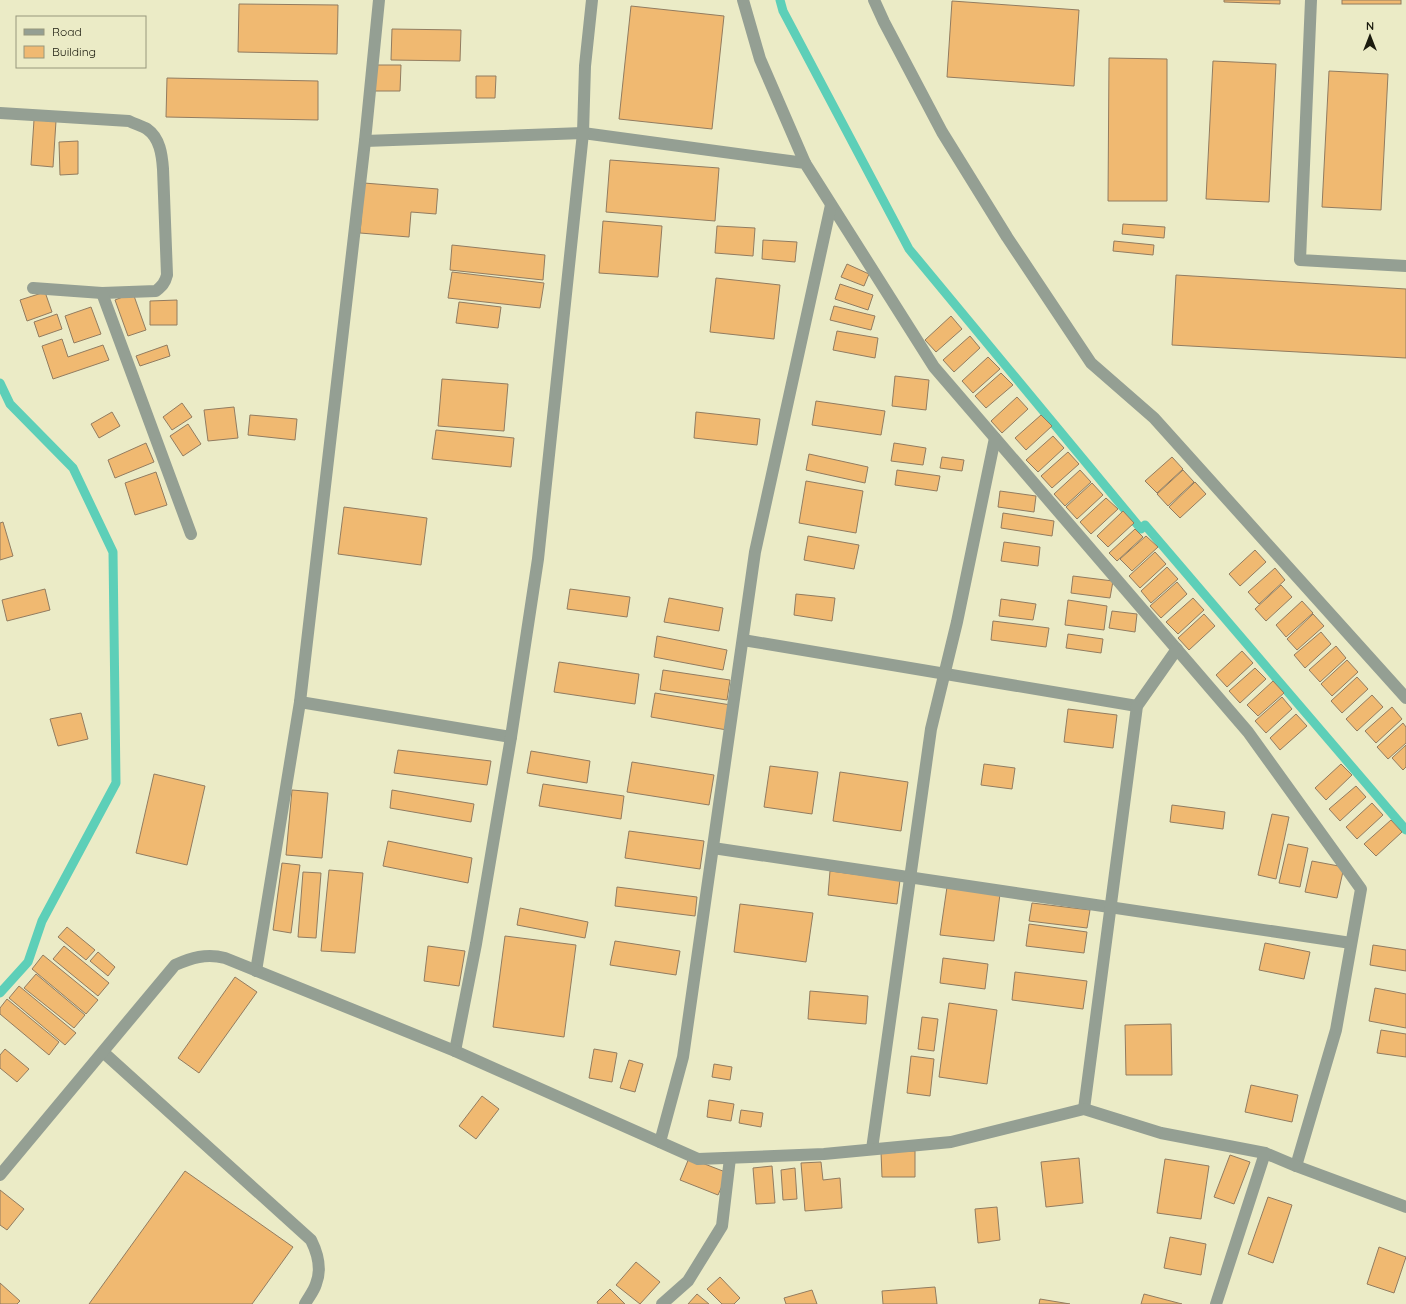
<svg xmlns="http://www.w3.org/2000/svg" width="1406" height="1304" font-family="Quicksand,sans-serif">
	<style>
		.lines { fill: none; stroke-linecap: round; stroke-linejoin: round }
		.stream { stroke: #5dcfb8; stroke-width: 9 }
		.building { fill: #f0b971; stroke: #927c60 }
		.lane { stroke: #949f93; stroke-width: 12 }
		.street { stroke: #949f93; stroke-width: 12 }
	</style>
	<rect width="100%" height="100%" fill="#ebebc6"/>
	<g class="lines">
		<g class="stream">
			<path d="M 780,0 L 783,11 L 909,249 L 1141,529 L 1145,525 L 1406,830"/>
			<path d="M 0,383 L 10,404 L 73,468 L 113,552 L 116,783 L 42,921 L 28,962 L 0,993"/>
		</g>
	</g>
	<g class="building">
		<path d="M 1224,0 L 1280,0 L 1280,4 L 1224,2 Z"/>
		<rect x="1342" y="0" width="59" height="4"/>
		<path d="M 952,1 L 1079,10 L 1074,86 L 947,77 Z"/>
		<path d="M 239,4 L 338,5 L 337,54 L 238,52 Z"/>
		<path d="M 631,6 L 724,16 L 712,129 L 619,119 Z"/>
		<path d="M 392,29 L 461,30 L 460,61 L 391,60 Z"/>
		<path d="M 1109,58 L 1167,59 L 1167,201 L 1108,201 Z"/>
		<path d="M 1213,61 L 1276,64 L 1269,202 L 1206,199 Z"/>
		<path d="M 375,65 L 401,65 L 400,91 L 375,91 Z"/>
		<path d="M 1329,71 L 1388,74 L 1381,210 L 1322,207 Z"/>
		<path d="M 476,76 L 496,76 L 495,98 L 476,98 Z"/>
		<path d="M 167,78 L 318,81 L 318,120 L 166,117 Z"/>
		<path d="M 34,120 L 56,121 L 53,167 L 31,165 Z"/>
		<path d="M 78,141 L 78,174 L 60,175 L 59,142 Z"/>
		<path d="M 610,160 L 719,168 L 715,221 L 606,212 Z"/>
		<path d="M 364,183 L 438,189 L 436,214 L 411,212 L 409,237 L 360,233 Z"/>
		<path d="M 603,221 L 662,226 L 658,277 L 599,273 Z"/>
		<path d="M 1123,224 L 1165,227 L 1164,238 L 1122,234 Z"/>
		<path d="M 717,226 L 755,228 L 753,256 L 715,253 Z"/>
		<path d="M 763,240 L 797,242 L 795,262 L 762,259 Z"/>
		<path d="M 1114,241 L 1154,245 L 1153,255 L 1113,251 Z"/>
		<path d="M 452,245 L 545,255 L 543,280 L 450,270 Z"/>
		<path d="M 847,264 L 869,274 L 864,286 L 841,277 Z"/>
		<path d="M 452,272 L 544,283 L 540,308 L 448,298 Z"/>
		<path d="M 1176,275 L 1406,289 L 1406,358 L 1172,345 Z"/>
		<path d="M 716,278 L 780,285 L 774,339 L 710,332 Z"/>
		<path d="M 840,284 L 873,295 L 868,310 L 835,299 Z"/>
		<path d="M 45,292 L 52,312 L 27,321 L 20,300 Z"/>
		<path d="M 133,293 L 146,330 L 128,336 L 115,300 Z"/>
		<path d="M 177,300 L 177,325 L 150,325 L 150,301 Z"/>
		<path d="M 459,302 L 501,307 L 498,328 L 456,323 Z"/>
		<path d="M 834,306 L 875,316 L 871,330 L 830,320 Z"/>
		<path d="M 91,307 L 101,334 L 74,343 L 65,316 Z"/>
		<path d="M 57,314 L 62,329 L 39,337 L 34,322 Z"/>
		<path d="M 951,316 L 962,329 L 936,352 L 925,340 Z"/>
		<path d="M 837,331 L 878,338 L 875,358 L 833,350 Z"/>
		<path d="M 970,336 L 980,348 L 954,372 L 943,360 Z"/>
		<path d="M 62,339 L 68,357 L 103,345 L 109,360 L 53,379 L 42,346 Z"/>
		<path d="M 167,345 L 170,356 L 140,366 L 136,356 Z"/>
		<path d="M 988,357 L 1000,369 L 973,393 L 962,381 Z"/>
		<path d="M 1001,373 L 1013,385 L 986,408 L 975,396 Z"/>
		<path d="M 895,376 L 929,380 L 926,410 L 892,406 Z"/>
		<path d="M 442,379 L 508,384 L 504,431 L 438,426 Z"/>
		<path d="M 1017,397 L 1028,409 L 1002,433 L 991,421 Z"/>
		<path d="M 816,401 L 885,411 L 881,435 L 812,425 Z"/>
		<path d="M 182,403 L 192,417 L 172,430 L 163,417 Z"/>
		<path d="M 234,407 L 238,438 L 208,441 L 204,410 Z"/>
		<path d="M 112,412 L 120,426 L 99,438 L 91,424 Z"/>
		<path d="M 696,412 L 760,419 L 757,445 L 694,438 Z"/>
		<path d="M 250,415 L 297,419 L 295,440 L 248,435 Z"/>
		<path d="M 1041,415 L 1052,426 L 1026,450 L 1015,438 Z"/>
		<path d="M 188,424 L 201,444 L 183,456 L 170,436 Z"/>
		<path d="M 436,430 L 514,438 L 511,467 L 432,459 Z"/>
		<path d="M 1053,436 L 1064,448 L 1038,472 L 1026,460 Z"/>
		<path d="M 146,443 L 154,462 L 115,478 L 108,460 Z"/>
		<path d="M 894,443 L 926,448 L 923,465 L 891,461 Z"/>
		<path d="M 1068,452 L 1079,464 L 1052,488 L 1041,476 Z"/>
		<path d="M 809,454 L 868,467 L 865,483 L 806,470 Z"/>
		<path d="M 942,457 L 964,460 L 962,471 L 940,468 Z"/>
		<path d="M 1172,457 L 1183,469 L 1157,493 L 1145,481 Z"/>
		<path d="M 897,470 L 940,476 L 937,491 L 895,485 Z"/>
		<path d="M 1080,470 L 1091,482 L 1065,506 L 1054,494 Z"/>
		<path d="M 1183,470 L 1194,482 L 1168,506 L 1157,494 Z"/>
		<path d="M 156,472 L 167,505 L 135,515 L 125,483 Z"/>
		<path d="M 806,481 L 863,491 L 856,533 L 799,523 Z"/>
		<path d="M 1195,482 L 1206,494 L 1180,518 L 1169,507 Z"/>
		<path d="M 1092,483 L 1103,495 L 1077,519 L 1066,507 Z"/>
		<path d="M 1000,491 L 1036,496 L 1034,512 L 998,507 Z"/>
		<path d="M 1106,498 L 1118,509 L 1091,534 L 1080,522 Z"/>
		<path d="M 344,507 L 427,518 L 421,565 L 338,554 Z"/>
		<path d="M 1123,511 L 1134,523 L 1108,547 L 1097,536 Z"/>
		<path d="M 1003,513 L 1054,521 L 1052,536 L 1001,528 Z"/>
		<path d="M 3,522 L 13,556 L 0,560 L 0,523 Z"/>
		<path d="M 1135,529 L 1143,537 L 1117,561 L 1109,553 Z"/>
		<path d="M 808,536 L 859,545 L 854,569 L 804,560 Z"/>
		<path d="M 1146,536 L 1158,547 L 1132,571 L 1120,559 Z"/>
		<path d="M 1004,542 L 1040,547 L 1038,566 L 1001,561 Z"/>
		<path d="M 1255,550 L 1266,562 L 1240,586 L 1229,574 Z"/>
		<path d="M 1155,552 L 1166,564 L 1140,588 L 1129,576 Z"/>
		<path d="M 1167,567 L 1178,579 L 1151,603 L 1141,591 Z"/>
		<path d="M 1275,568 L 1285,580 L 1259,604 L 1248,592 Z"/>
		<path d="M 1073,576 L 1113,581 L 1110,598 L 1071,593 Z"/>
		<path d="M 1177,582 L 1187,594 L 1161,618 L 1150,606 Z"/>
		<path d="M 1281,585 L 1292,597 L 1266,621 L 1255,609 Z"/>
		<path d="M 45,589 L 50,610 L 7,621 L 2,600 Z"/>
		<path d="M 570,589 L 630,597 L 627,617 L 567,609 Z"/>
		<path d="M 796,594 L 835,598 L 832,621 L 794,615 Z"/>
		<path d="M 669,598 L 723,608 L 719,631 L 664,622 Z"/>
		<path d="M 1193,598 L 1204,610 L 1178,634 L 1166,622 Z"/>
		<path d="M 1001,599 L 1036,604 L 1033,620 L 999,616 Z"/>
		<path d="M 1068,600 L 1107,606 L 1104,630 L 1065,625 Z"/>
		<path d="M 1302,601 L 1313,613 L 1286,637 L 1276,625 Z"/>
		<path d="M 1112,611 L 1137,614 L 1135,632 L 1109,628 Z"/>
		<path d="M 1204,614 L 1215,626 L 1189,650 L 1178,638 Z"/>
		<path d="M 1313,614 L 1324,626 L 1297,650 L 1287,639 Z"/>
		<path d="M 993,621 L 1049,628 L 1046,647 L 991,640 Z"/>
		<path d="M 1321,632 L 1331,644 L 1305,668 L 1294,655 Z"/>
		<path d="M 1068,634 L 1103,639 L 1101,653 L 1066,648 Z"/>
		<path d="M 657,636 L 727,650 L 723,670 L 654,657 Z"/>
		<path d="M 1336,646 L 1346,658 L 1320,682 L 1309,670 Z"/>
		<path d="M 1242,651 L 1253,663 L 1227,687 L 1216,675 Z"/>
		<path d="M 1347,660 L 1358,672 L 1332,696 L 1321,684 Z"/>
		<path d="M 559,662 L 639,674 L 635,704 L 554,692 Z"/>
		<path d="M 1255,668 L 1266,679 L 1240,703 L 1229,691 Z"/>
		<path d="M 663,670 L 730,680 L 727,700 L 660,690 Z"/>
		<path d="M 1357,677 L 1368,689 L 1342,713 L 1331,701 Z"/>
		<path d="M 1273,681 L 1284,693 L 1258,716 L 1247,705 Z"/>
		<path d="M 655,693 L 731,705 L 727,730 L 651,717 Z"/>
		<path d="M 1372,695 L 1383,707 L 1357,731 L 1346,719 Z"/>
		<path d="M 1282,697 L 1292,709 L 1266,733 L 1255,721 Z"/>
		<path d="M 1392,707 L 1402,719 L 1376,743 L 1365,731 Z"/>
		<path d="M 1068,709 L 1117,715 L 1113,748 L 1064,742 Z"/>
		<path d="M 81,713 L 88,739 L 58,746 L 50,719 Z"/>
		<path d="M 1296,714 L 1307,726 L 1280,750 L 1270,738 Z"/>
		<path d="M 1403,723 L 1406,727 L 1406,743 L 1388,759 L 1377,747 Z"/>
		<path d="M 1406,745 L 1406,767 L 1403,770 L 1392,758 Z"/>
		<path d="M 398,750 L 491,761 L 487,785 L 394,773 Z"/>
		<path d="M 531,751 L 590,761 L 587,783 L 527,773 Z"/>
		<path d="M 632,762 L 714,775 L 709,805 L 627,792 Z"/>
		<path d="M 984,764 L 1015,768 L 1012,789 L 981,785 Z"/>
		<path d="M 1341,764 L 1352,775 L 1326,800 L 1315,788 Z"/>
		<path d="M 770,766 L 818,772 L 812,814 L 764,807 Z"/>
		<path d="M 840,772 L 908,782 L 901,831 L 833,821 Z"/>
		<path d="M 154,774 L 205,786 L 187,865 L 136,853 Z"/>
		<path d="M 543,784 L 624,796 L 621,819 L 539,806 Z"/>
		<path d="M 1356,786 L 1366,797 L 1340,821 L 1329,809 Z"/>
		<path d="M 292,790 L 328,793 L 322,858 L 286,855 Z"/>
		<path d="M 392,790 L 474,804 L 471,822 L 390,808 Z"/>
		<path d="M 1372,803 L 1383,815 L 1357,839 L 1346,827 Z"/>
		<path d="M 1172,805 L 1225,812 L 1223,829 L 1170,822 Z"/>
		<path d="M 1272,814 L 1289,817 L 1276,879 L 1258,875 Z"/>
		<path d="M 1391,820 L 1402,832 L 1376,856 L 1364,844 Z"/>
		<path d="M 629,831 L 704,841 L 700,869 L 625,858 Z"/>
		<path d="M 388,841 L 472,858 L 468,883 L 383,866 Z"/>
		<path d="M 1288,844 L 1308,848 L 1300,887 L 1279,883 Z"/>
		<path d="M 1312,861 L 1344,867 L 1337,898 L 1305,892 Z"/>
		<path d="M 282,863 L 300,865 L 291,933 L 273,930 Z"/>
		<path d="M 329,870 L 363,873 L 355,953 L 321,951 Z"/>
		<path d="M 830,871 L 900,880 L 897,904 L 828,895 Z"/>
		<path d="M 303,872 L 321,873 L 316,938 L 298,937 Z"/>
		<path d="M 617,887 L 697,897 L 695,916 L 615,906 Z"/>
		<path d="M 947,887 L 1000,894 L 994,941 L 940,935 Z"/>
		<path d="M 1032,903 L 1090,910 L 1087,928 L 1029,921 Z"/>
		<path d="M 740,904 L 813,913 L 806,962 L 734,952 Z"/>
		<path d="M 520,908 L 588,922 L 585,938 L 517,925 Z"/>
		<path d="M 1029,924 L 1087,932 L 1084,953 L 1026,946 Z"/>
		<path d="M 67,927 L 95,950 L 86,960 L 58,937 Z"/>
		<path d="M 505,936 L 576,945 L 564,1037 L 493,1027 Z"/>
		<path d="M 615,941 L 680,951 L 676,975 L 610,965 Z"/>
		<path d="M 1265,943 L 1310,952 L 1304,979 L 1259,970 Z"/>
		<path d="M 1373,945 L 1406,950 L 1406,971 L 1370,965 Z"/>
		<path d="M 64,946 L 109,983 L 98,996 L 53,959 Z"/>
		<path d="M 428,946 L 465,951 L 459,986 L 424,981 Z"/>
		<path d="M 98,952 L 115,967 L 108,976 L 90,961 Z"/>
		<path d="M 43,955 L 98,1000 L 86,1014 L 32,969 Z"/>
		<path d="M 943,958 L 988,964 L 985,989 L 940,983 Z"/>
		<path d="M 1015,972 L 1087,981 L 1083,1009 L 1012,1000 Z"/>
		<path d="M 36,974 L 85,1015 L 74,1028 L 24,988 Z"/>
		<path d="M 235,977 L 257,992 L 199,1073 L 178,1058 Z"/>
		<path d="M 19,986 L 76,1033 L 65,1045 L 9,998 Z"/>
		<path d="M 1375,988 L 1406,994 L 1406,1028 L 1369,1021 Z"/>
		<path d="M 810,991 L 868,996 L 866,1024 L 808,1019 Z"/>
		<path d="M 7,999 L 59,1042 L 49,1055 L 0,1014 L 0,1008 Z"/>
		<path d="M 949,1003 L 997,1010 L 987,1084 L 939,1077 Z"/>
		<path d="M 922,1017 L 938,1019 L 934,1051 L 918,1049 Z"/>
		<path d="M 1171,1024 L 1172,1075 L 1126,1075 L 1125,1025 Z"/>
		<path d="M 1381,1030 L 1406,1034 L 1406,1057 L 1377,1053 Z"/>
		<path d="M 5,1049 L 29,1069 L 17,1082 L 0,1068 L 0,1055 Z"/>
		<path d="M 594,1049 L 617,1053 L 612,1082 L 589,1078 Z"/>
		<path d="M 911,1056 L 934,1059 L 930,1096 L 907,1093 Z"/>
		<path d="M 629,1060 L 643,1064 L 635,1092 L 620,1088 Z"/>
		<path d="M 714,1064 L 732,1067 L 730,1080 L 712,1077 Z"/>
		<path d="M 1251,1085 L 1298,1095 L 1292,1122 L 1245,1112 Z"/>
		<path d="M 482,1096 L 499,1109 L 476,1139 L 459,1126 Z"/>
		<path d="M 709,1100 L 734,1104 L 731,1121 L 707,1117 Z"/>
		<path d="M 741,1110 L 763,1113 L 761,1127 L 739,1123 Z"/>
		<path d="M 915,1151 L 915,1177 L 882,1177 L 881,1152 Z"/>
		<path d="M 1230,1155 L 1250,1162 L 1234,1204 L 1214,1197 Z"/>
		<path d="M 689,1158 L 728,1173 L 718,1195 L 680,1180 Z"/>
		<path d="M 1079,1158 L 1083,1203 L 1046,1207 L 1041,1162 Z"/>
		<path d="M 1165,1159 L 1209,1166 L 1201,1219 L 1157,1213 Z"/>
		<path d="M 821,1162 L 823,1180 L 840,1178 L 842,1208 L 805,1211 L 801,1163 Z"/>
		<path d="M 772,1166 L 775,1203 L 756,1204 L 753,1168 Z"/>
		<path d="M 795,1168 L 797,1199 L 783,1200 L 781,1170 Z"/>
		<path d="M 185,1171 L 293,1247 L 252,1304 L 89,1304 Z"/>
		<path d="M 0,1190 L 24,1209 L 7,1230 L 0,1225 Z"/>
		<path d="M 1268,1197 L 1292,1205 L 1273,1263 L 1248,1254 Z"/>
		<path d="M 997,1207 L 1000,1240 L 978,1243 L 975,1209 Z"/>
		<path d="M 1170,1237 L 1206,1244 L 1201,1275 L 1164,1268 Z"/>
		<path d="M 1379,1247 L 1406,1257 L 1394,1293 L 1367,1284 Z"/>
		<path d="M 636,1262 L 660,1282 L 640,1304 L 616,1285 Z"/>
		<path d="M 720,1277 L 740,1298 L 734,1304 L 722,1304 L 707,1289 Z"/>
		<path d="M 0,1283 L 20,1301 L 17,1304 L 0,1304 Z"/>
		<path d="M 935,1287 L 937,1304 L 883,1304 L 882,1291 Z"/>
		<path d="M 610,1289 L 625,1304 L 598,1304 L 597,1302 Z"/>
		<path d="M 812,1290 L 817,1304 L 786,1304 L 784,1298 Z"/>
		<path d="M 697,1294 L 709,1304 L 688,1304 Z"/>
		<path d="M 1144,1294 L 1182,1304 L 1141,1304 Z"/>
		<path d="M 1040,1299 L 1070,1304 L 1039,1304 Z"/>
	</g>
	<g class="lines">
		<g class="lane">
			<path d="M 1311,0 L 1300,260 L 1406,266"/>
			<path d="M 103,1052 L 311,1240 C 318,1254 322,1269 316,1284 C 314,1291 308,1298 305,1304"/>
		</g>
		<g class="street">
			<path d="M 743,0 L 760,59 L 805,163"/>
			<path d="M 874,0 L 884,22 L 942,132 L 1007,237 L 1091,363 L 1154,418 L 1406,698"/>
			<path d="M 0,113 L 129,121 C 135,124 142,126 147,129 C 160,138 162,155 163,169 L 167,275 C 165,283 162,286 156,291 L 102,293 L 33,288"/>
			<path d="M 365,141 L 583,133 L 805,163 L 934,367 L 1248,732 L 1361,889 L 1336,1030 L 1296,1166"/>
			<path d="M 102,293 L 191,534"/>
			<path d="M 743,640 L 1137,706"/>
			<path d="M 300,702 L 511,737"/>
			<path d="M 713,848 L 1351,943"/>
			<path d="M 256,971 L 300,702 L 365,141 L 379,0"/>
			<path d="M 455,1051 L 476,944 L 511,737 L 538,559 L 583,133 L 585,66 L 592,0"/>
			<path d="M 1084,1109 L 1137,706 L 1177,649"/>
			<path d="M 660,1142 L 683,1057 L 755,552 L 831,205"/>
			<path d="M 872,1149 L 931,729 L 957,622 L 995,438"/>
			<path d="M 0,1175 L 175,965 C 191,958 206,953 225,958 L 455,1051 L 698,1159 L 824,1154 L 951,1142 L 1084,1109 L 1161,1133 L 1265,1153 L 1296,1166 L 1406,1207"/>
			<path d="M 662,1304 L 688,1281 L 722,1226 L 730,1158"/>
			<path d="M 1216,1304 L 1265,1153"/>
		</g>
	</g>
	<rect x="16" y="16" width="130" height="52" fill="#ebebc6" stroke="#98987c"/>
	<rect x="24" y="29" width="20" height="6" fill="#949f93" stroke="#98987c"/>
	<text x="52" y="36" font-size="12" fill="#1b1b0e">Road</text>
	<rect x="24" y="46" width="20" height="12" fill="#f0b971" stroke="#98987c"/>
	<text x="52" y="56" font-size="12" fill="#1b1b0e">Building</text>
	<g transform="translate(1370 36)" stroke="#ebebc6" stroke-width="3" paint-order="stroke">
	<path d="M0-3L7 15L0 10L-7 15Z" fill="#1b1b0e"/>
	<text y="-6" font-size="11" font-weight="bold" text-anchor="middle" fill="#1b1b0e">N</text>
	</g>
</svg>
